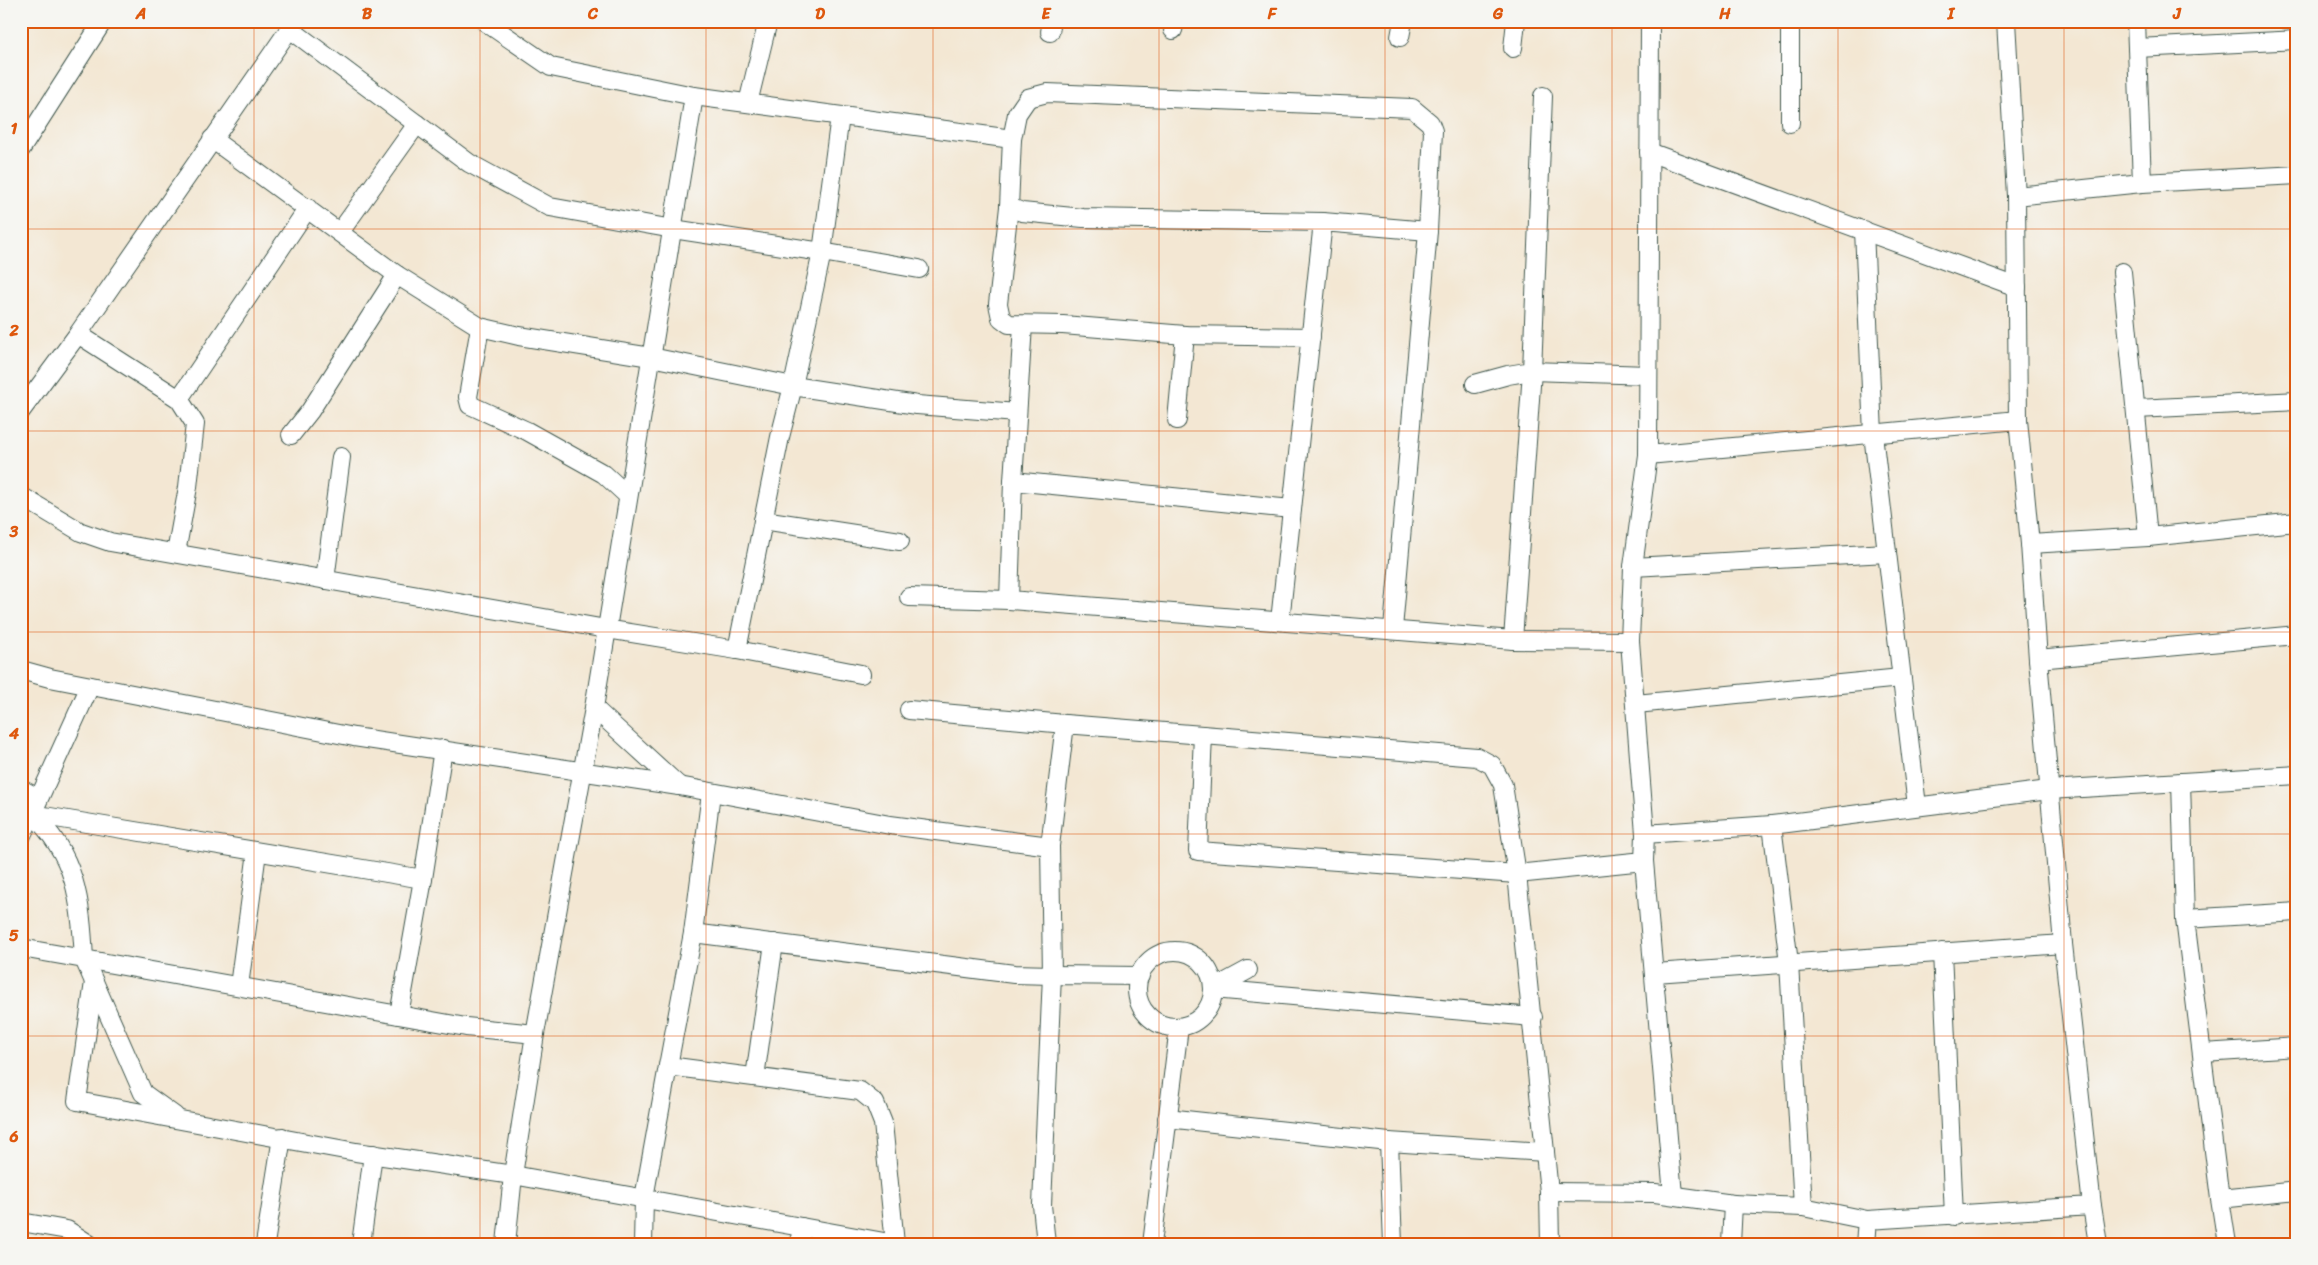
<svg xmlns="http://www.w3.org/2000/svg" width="2318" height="1265" font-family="Sriracha,sans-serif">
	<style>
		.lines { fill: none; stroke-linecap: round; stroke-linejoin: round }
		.street-casing { stroke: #3f564c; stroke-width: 20 }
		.street { stroke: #fff; stroke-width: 18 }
		.grid { fill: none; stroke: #de580e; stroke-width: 1; stroke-opacity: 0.55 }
		.neatline { fill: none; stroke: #de580e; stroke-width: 2 }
		.grid-label { font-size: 16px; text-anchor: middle; font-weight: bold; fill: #de580e }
	</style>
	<rect width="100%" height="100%" fill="#f6f6f2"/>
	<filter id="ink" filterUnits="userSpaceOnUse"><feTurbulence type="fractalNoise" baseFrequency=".02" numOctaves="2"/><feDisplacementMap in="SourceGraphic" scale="10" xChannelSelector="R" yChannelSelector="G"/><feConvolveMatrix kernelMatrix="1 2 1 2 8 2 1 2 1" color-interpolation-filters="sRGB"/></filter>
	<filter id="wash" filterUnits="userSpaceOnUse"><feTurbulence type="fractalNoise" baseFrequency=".0096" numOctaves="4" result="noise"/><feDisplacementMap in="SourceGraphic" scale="20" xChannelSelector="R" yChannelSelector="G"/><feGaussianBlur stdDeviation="1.12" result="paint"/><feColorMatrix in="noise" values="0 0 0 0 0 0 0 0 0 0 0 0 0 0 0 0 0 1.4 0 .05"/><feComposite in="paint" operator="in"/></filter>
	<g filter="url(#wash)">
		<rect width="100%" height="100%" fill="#f3e7d3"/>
	</g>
	<g filter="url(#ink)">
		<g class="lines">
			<defs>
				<g id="street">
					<path d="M 484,21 L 551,67 L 694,96 L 1012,139 L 1017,114 L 1028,98 L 1047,93 L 1412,108 L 1430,123 L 1433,131 L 1428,231 L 1393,629"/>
					<path d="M 1790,21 L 1790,123"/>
					<path d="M 2006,21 L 2016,196"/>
					<path d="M 290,29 L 469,163 L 550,207 L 673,229 L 822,252 L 840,116"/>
					<path d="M 1173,30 L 1175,21"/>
					<path d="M 1050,32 L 1052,21"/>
					<path d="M 1400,37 L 1403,21"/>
					<path d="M 1513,48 L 1516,21"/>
					<path d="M 2137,48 L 2297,40"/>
					<path d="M 748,103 L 768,21"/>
					<path d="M 212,139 L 397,275 L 480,327 L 519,336 L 651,357 L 793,386 L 780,437 L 737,650"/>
					<path d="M 1012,139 L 1009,207 L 1022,212 L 1083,218 L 1323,222"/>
					<path d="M 21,149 L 103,21"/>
					<path d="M 1649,152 L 2017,287"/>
					<path d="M 2142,183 L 2297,175"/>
					<path d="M 1009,207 L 998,304 L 1001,318 L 1009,324 L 1063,325 L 1185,335 L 1311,337"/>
					<path d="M 1864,230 L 1873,434 L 1917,806"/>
					<path d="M 340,232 L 417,124"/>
					<path d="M 919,269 L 822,252 L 793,386 L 917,405 L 1017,413"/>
					<path d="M 2122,272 L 2148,537"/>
					<path d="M 1023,325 L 1013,481 L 1009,600 L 1513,640 L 1630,641"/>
					<path d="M 480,327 L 468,397 L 470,405 L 527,431 L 604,474 L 628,496"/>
					<path d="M 78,334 L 179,399 L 195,424 L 188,487 L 176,553"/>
					<path d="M 1475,384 L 1508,375 L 1532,371 L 1648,375"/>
					<path d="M 179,399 L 308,208"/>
					<path d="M 2136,409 L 2297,401"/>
					<path d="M 21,411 L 78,334 L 295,21"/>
					<path d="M 1177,420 L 1185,335"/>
					<path d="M 291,435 L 310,411 L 397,275"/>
					<path d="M 1648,455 L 2018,420"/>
					<path d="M 1013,481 L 1292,509"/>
					<path d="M 21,496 L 81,532 L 110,542 L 606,629 L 737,650 L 861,674"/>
					<path d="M 763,520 L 900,541"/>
					<path d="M 2030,544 L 2148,537 L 2297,522"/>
					<path d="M 1633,567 L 1887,553"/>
					<path d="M 325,580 L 341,457"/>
					<path d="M 909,597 L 1009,600"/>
					<path d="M 1280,621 L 1323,222 L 1428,231"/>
					<path d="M 1513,640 L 1532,371 L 1543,96"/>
					<path d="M 2038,659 L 2297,635"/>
					<path d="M 21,670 L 50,678 L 354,737 L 679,786 L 890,825 L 1050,846"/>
					<path d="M 90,686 L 32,814 C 76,855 81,901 84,959 L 466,1027 L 535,1034 L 513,1175 L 506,1244"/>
					<path d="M 1636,704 L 1901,678"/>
					<path d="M 594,708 L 679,786"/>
					<path d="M 909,710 L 1065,724"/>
					<path d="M 1203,735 L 1198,851 L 1517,874 L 1549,1192 L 1550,1244"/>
					<path d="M 2181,782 L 2185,919"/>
					<path d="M 21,789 L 38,798"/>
					<path d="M 1645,834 L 1630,641 L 1633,567 L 1648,455 L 1650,21"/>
					<path d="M 21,837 L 32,814 L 423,879 L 443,749"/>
					<path d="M 1644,861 L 1673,1195"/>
					<path d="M 2297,912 L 2185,919 L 2220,1199 L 2297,1191"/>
					<path d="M 693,933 L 711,793"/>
					<path d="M 21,948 L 84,959 L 143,1093 L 175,1116"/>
					<circle cx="1175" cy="989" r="38"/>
					<path d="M 1942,952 L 1954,1216"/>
					<path d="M 1655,973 L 2063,944"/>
					<path d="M 94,982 L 77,1101 L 356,1152 L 513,1175 L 895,1244"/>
					<path d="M 239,986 L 257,852"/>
					<path d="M 1213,989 L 1533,1017"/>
					<path d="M 1213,989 L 1248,970"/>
					<path d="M 399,1015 L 423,879"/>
					<path d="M 535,1034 L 594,708 L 694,96"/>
					<path d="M 2203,1053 L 2297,1047"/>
					<path d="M 755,1077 L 774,943"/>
					<path d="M 1167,1118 L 1389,1142"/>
					<path d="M 1549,1192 L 1655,1193 L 1733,1204"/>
					<path d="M 2220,1199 L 2227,1244"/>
					<path d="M 2092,1206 L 2098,1244"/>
					<path d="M 1803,1207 L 1867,1220 L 2092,1206 L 2063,944 L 2038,659 L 2030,544 L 2018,420 L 2016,196 L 2142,183 L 2136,21"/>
					<path d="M 21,1222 L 67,1230 L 89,1244"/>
					<path d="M 265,1244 L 282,1137"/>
					<path d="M 361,1244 L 373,1154"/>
					<path d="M 643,1244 L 644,1198 L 668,1066"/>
					<path d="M 799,1244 L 802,1227"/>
					<path d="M 895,1244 L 883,1123 L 875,1103 L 860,1091 L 668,1066 L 693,933 L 1014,974 L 1052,975 L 1050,846 L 1065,724 L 1477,757 L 1492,765 L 1503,785 L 1517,874 L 1644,861 L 1645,834 L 1772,825 L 2049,790 L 2297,775"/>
					<path d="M 1046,1244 L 1042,1205 L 1052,975 L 1140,976"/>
					<path d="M 1152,1244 L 1179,1027"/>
					<path d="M 1393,1244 L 1389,1142 L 1545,1152"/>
					<path d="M 1731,1244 L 1733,1204 L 1803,1207 L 1789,963 L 1772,825"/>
					<path d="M 1865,1244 L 1867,1220"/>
				</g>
			</defs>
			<use href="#street" class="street-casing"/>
			<use href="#street" class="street"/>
		</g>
	</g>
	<path class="grid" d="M 254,21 L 254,1244M 480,21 L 480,1244M 706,21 L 706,1244M 933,21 L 933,1244M 1159,21 L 1159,1244M 1385,21 L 1385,1244M 1612,21 L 1612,1244M 1838,21 L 1838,1244M 2064,21 L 2064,1244M 21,229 L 2297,229M 21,431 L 2297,431M 21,632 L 2297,632M 21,834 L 2297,834M 21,1036 L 2297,1036"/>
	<rect width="2318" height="1265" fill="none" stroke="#f6f6f2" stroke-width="55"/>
	<rect x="28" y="28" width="2262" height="1210" class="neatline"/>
	<g class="grid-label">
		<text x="141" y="19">A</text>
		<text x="367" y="19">B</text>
		<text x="593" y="19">C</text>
		<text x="820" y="19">D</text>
		<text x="1046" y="19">E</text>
		<text x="1272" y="19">F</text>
		<text x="1498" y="19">G</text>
		<text x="1725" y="19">H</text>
		<text x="1951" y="19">I</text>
		<text x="2177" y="19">J</text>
		<text x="14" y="134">1</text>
		<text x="14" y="336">2</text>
		<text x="14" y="537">3</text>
		<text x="14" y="739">4</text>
		<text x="14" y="941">5</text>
		<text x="14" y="1142">6</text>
	</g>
</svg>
